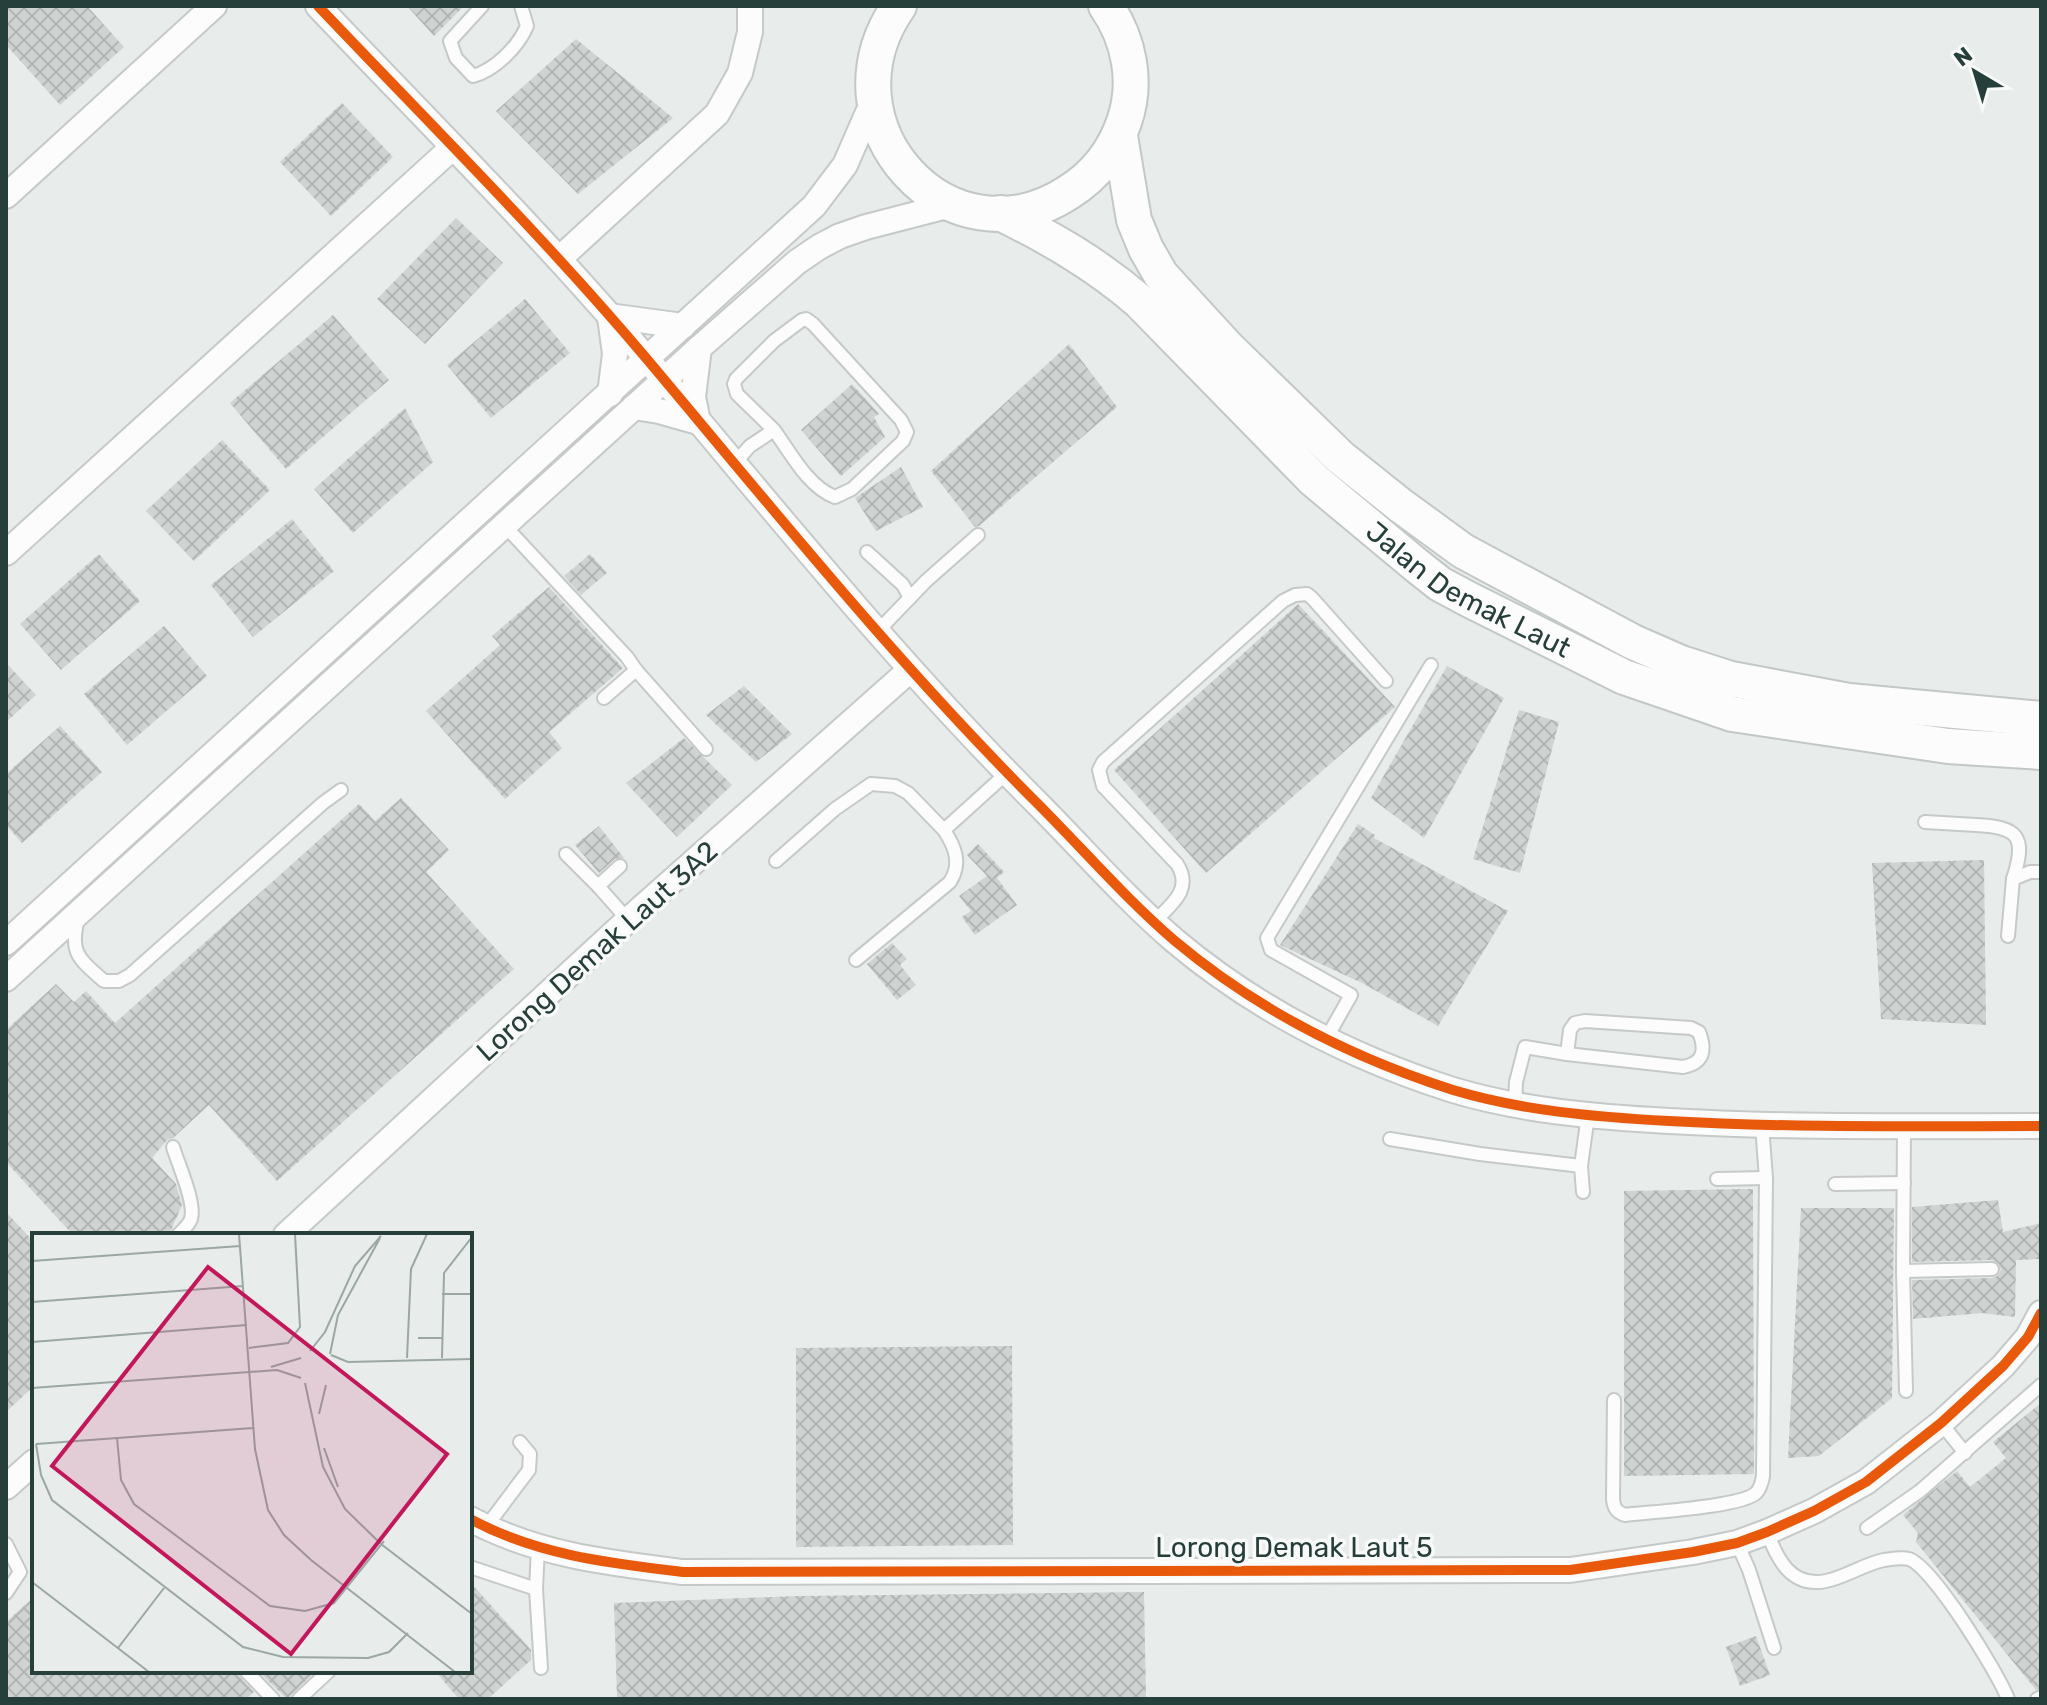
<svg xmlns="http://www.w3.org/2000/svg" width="2047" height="1705" font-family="Rubik,sans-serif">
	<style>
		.building { fill: url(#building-cross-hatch) }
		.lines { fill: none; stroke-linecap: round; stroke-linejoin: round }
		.service-casing { stroke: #c5c9c8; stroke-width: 16 }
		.minor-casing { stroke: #c5c9c8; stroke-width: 28 }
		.secondary-casing { stroke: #c2c8c6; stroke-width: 38 }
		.service { stroke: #fcfcfc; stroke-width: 12 }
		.minor { stroke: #fcfcfc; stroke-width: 24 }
		.secondary { stroke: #fcfcfc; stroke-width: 34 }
		.cycleway-casing { stroke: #f7faf9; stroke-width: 15 }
		.cycleway { stroke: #e8590c; stroke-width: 10 }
		.labels { text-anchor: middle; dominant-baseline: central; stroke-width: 7; stroke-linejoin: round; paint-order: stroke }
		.street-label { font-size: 28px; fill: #263f3b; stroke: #f7faf9 }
		.inset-road { fill: none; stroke: #9aa7a4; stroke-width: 2 }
		.view { fill: #c2185b; fill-opacity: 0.15; stroke: #c2185b; stroke-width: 4 }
		.inset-edge { fill: none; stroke: #263f3b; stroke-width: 4 }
	</style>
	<defs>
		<pattern id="building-cross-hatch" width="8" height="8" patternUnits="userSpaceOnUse" patternTransform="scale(2)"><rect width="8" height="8" fill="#cfd4d2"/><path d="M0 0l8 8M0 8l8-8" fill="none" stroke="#b2b7b5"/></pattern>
	</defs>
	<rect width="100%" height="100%" fill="#e8ecea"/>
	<g class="building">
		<path d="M 6,6 L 87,6 L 124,47 L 60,105 L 6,45 Z"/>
		<path d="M 407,6 L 464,6 L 434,36 Z"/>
		<path d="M 576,39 L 673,118 L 578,194 L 496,111 Z"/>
		<path d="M 342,103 L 393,157 L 331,216 L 280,162 Z"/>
		<path d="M 456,218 L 503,263 L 425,344 L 377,299 Z"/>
		<path d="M 525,299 L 570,353 L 491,418 L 447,365 Z"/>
		<path d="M 333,315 L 389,380 L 286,469 L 230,403 Z"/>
		<path d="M 1069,344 L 1117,407 L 979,526 L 975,527 L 931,471 Z"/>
		<path d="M 852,384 L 879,414 L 874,417 L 885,437 L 841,476 L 801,430 Z"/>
		<path d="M 405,408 L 433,462 L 353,533 L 314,489 Z"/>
		<path d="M 222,440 L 270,490 L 194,561 L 146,511 Z"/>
		<path d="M 901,467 L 923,507 L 876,531 L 855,498 Z"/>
		<path d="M 292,519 L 334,571 L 253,637 L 211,585 Z"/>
		<path d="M 99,554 L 140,601 L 61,670 L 20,624 Z"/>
		<path d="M 590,554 L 607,573 L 581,595 L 564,576 Z"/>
		<path d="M 549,587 L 623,668 L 549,732 L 562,748 L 505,799 L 426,711 L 500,645 L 492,636 Z"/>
		<path d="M 1298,604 L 1395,707 L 1206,873 L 1114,770 Z"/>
		<path d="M 164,626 L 207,676 L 127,745 L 84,694 Z"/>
		<path d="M 6,663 L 36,695 L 6,722 Z"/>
		<path d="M 1447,666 L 1504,698 L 1424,838 L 1371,798 Z"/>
		<path d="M 744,686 L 792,734 L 756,762 L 706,715 Z"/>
		<path d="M 1519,710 L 1559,722 L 1520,873 L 1473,859 Z"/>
		<path d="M 60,726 L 102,772 L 22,843 L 6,825 L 6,774 Z"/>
		<path d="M 684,738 L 732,785 L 677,837 L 626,783 Z"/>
		<path d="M 401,798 L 449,850 L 426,872 L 514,969 L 277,1181 L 209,1105 L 173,1138 L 167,1140 L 152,1158 L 176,1184 L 182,1205 L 169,1235 L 73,1235 L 6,1162 L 6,1030 L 56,984 L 74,1002 L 86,991 L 115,1023 L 359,804 L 375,821 Z"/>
		<path d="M 1358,824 L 1375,835 L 1374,838 L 1508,911 L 1438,1026 L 1364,984 L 1280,945 Z"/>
		<path d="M 599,826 L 624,858 L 615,859 L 599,873 L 575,845 Z"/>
		<path d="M 978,844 L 1004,872 L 997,878 L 1017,905 L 975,935 L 962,917 L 971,911 L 959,896 L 987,876 L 967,855 Z"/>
		<path d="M 1984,860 L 1986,1025 L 1881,1019 L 1872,863 Z"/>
		<path d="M 892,943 L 907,959 L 900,965 L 916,985 L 897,1000 L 867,964 Z"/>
		<path d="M 1753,1189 L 1754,1474 L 1624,1476 L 1624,1191 Z"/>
		<path d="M 1998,1200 L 2003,1232 L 2041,1223 L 2039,1259 L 2016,1260 L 2015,1317 L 1982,1313 L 1913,1319 L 1912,1280 L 1992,1278 L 1997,1276 L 2001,1270 L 1999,1264 L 1992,1260 L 1912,1262 L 1912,1207 Z"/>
		<path d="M 1801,1208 L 1894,1208 L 1892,1398 L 1819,1456 L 1788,1458 Z"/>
		<path d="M 6,1212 L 34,1242 L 34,1386 L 6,1412 Z"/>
		<path d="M 1012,1346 L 1013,1545 L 796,1547 L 796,1348 Z"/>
		<path d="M 2041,1403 L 2041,1688 L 2036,1690 L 1916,1542 L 1918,1533 L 1903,1515 L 1957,1471 L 1970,1487 L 2006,1458 L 1993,1442 Z"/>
		<path d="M 470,1582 L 531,1650 L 531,1660 L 488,1699 L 459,1699 L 435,1671 L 470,1671 Z"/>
		<path d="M 1144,1592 L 1146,1699 L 617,1699 L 614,1603 L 799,1596 Z"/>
		<path d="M 34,1597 L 34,1671 L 237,1671 L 240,1677 L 254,1692 L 246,1699 L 6,1699 L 6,1622 Z"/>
		<path d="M 1756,1636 L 1770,1675 L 1740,1686 L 1726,1647 Z"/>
		<path d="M 258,1671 L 316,1671 L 287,1699 Z"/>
	</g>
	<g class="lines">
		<defs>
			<g id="service">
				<path d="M 482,6 L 450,41 L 456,58 L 473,76 C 495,70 518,47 527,26 L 521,6"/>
				<path d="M 733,465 L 750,446 L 774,430 L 737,394 L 734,384 L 736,379 L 774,341 L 802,320 L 806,319 L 813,324 L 901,420 L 907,432 L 903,441 L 852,489 L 835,497 C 808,487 790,452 774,430"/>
				<path d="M 505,526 L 627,657 L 636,670 L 604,698"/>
				<path d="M 867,552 L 903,585 L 910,598"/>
				<path d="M 876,633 L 926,581 L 978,535"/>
				<path d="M 636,670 L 706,749"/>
				<path d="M 1925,822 C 1942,823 1959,824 1976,825 C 2018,827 2027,836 2013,879"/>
				<path d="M 566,854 L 598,886"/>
				<path d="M 776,861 L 835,809 L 871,784 L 895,786 L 908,793 L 944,830"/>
				<path d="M 620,866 L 598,886 L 628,920"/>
				<path d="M 78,919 C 69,953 79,959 104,981 L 119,981 L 130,975 L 323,803 L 341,790"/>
				<path d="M 1155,921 C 1172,904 1193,889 1177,864 L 1103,786 L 1099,770 L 1103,762 L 1283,601 L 1295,595 L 1307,594 L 1312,598 L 1386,681"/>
				<path d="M 2008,936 L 2013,879 L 2030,872 L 2041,872"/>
				<path d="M 856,960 L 950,882 C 962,863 955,847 944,830 L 1007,773"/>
				<path d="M 1585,1021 L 1691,1028 L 1699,1032 C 1706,1050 1704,1063 1683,1067 L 1567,1054 L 1570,1030 L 1575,1023 Z"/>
				<path d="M 1326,1039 L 1351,995 L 1271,950 L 1267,938 L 1431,665"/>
				<path d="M 1515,1106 L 1516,1082 L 1525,1047 L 1567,1054"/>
				<path d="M 1904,1126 L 1903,1271 L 1906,1391"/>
				<path d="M 1390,1139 L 1480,1154 L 1581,1166 L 1588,1115"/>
				<path d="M 173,1147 C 178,1164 196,1203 191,1219 C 189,1225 182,1231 178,1235"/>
				<path d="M 1581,1166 L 1583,1192"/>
				<path d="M 1717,1179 L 1766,1178"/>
				<path d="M 1835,1184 L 1904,1183"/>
				<path d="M 1903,1271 L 1992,1269"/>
				<path d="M 1614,1400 L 1613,1499 C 1614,1508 1616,1512 1625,1515 C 1649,1512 1741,1507 1756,1493 C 1760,1489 1762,1482 1763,1476 L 1766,1178 L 1762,1126"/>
				<path d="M 1941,1423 L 1965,1453"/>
				<path d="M 486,1527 L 529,1470 L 530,1454 L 520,1442"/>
				<path d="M 1867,1528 L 1920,1491 L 2041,1385"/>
				<path d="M 1767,1532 C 1777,1559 1791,1588 1826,1581 C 1846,1577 1864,1564 1884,1560 C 1892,1559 1901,1557 1909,1559 C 1933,1567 1998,1673 2008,1699"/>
				<path d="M 1737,1543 L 1749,1570 L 1774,1648"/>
				<path d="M 6,1544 L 20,1572 L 6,1593"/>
				<path d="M 538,1548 L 536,1589 L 541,1668"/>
				<path d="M 470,1567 L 536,1589"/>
				<path d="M 246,1671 L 273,1699"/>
				<path d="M 299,1699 L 329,1671"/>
				<path d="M 2037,1699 L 2041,1697"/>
			</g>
			<g id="minor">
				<path d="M 318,6 C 428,122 543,236 646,358 C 773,509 896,662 1036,802 C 1082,848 1126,899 1175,941 C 1256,1009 1353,1058 1453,1090 C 1523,1111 1596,1117 1669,1121 C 1793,1128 1917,1126 2041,1126"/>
				<path d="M 6,196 L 214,6"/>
				<path d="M 559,259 L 717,114 L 740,73 L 750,32 L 750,6"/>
				<path d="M 609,316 L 683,326"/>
				<path d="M 610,317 L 615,354 L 610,394"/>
				<path d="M 634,407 L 659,411 L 698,422"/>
				<path d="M 698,422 L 693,397 L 699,348"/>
				<path d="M 6,553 L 452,148"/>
				<path d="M 6,943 L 814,206 L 845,165 L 873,101"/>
				<path d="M 6,979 L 699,348 L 797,262 L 819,247 L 840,236 L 866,227 L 955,204"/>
				<path d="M 286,1235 L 628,920 L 910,670"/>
				<path d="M 6,1487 L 34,1462"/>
				<path d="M 470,1519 C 537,1555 609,1563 683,1572 L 1570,1570 L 1693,1552 L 1737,1543 L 1767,1532 L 1814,1511 L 1866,1482 L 1941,1423 L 2003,1366 L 2028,1337 L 2041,1313"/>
			</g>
			<g id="secondary">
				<path d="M 899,6 C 816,125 950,270 1069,192 C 1096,175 1114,151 1124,122 C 1138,82 1129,39 1106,6"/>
				<path d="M 1120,136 L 1134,220 L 1146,249 L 1161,275 L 1228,348 L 1340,457 L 1400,505 L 1463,551 L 1633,642 L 1681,663 L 1731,679 L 1849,701 L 2041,719"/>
				<path id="s1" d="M 1000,213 C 1051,238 1096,264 1139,301 L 1314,480 L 1416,565 L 1440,584 L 1468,599 L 1624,677 L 1732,714 L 1948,746 L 2041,752"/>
			</g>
		</defs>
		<use href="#service" class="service-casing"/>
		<use href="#minor" class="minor-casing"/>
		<use href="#secondary" class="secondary-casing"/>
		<use href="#service" class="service"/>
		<use href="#minor" class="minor"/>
		<use href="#secondary" class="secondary"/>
		<defs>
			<g id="cycleway">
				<path d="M 318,6 C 428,122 543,236 646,358 C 773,509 896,662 1036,802 C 1082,848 1126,899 1175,941 C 1256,1009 1353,1058 1453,1090 C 1523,1111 1596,1117 1669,1121 C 1793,1128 1917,1126 2041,1126"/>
				<path d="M 470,1519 C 537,1555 609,1563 683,1572 L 1570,1570 L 1693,1552 L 1737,1543 L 1767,1532 L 1814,1511 L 1866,1482 L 1941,1423 L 2003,1366 L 2028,1337 L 2041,1313"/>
			</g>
		</defs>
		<use href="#cycleway" class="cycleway-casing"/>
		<use href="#cycleway" class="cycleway"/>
	</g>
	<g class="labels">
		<g class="street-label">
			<text stroke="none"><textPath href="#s1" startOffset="606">Jalan Demak Laut</textPath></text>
			<text transform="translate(597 951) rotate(-42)">Lorong Demak Laut 3A2</text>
			<text x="1294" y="1547">Lorong Demak Laut 5</text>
		</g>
	</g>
	<g transform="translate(32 1233)">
		<rect width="440" height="440" fill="#e8ecea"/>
		<path class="inset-road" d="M 207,1 L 223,216 L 236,277 L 252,302 L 279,327 L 423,439M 0,28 L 208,13M 410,61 L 440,61M 0,69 L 211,53M 386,105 L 411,105M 0,109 L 215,92M 217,115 L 256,110 L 268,94 L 263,1M 278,118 L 293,99 L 323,33 L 349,3M 298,121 L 306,82 L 348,5M 299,122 L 316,129 L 440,126M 375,125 L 379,36 L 395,1M 410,125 L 412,40 L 440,4M 239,134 L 269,125M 273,150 L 291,234 L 313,276 L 349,311 L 440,381M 0,155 L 245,137 L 269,145M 287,181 L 294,152M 85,205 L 89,247 L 102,271 L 238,373 L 273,378 L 302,370 L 352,308M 4,211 L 9,242 L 20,267 L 211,414 L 251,424 L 336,425 L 357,419 L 376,400M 4,211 L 221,195M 292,215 L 306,254M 0,349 L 117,439M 86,415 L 132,355"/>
		<path class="view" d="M 176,34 L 415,221 L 259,421 L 20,233 Z"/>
		<rect width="440" height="440" class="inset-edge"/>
	</g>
	<rect width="2047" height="1705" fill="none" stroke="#263f3b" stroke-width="16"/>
	<g transform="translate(1975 72) rotate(322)" stroke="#f7faf9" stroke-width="6" paint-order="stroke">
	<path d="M0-6L14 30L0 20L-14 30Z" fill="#263f3b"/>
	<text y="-12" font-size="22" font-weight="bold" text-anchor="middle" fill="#263f3b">N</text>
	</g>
</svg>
